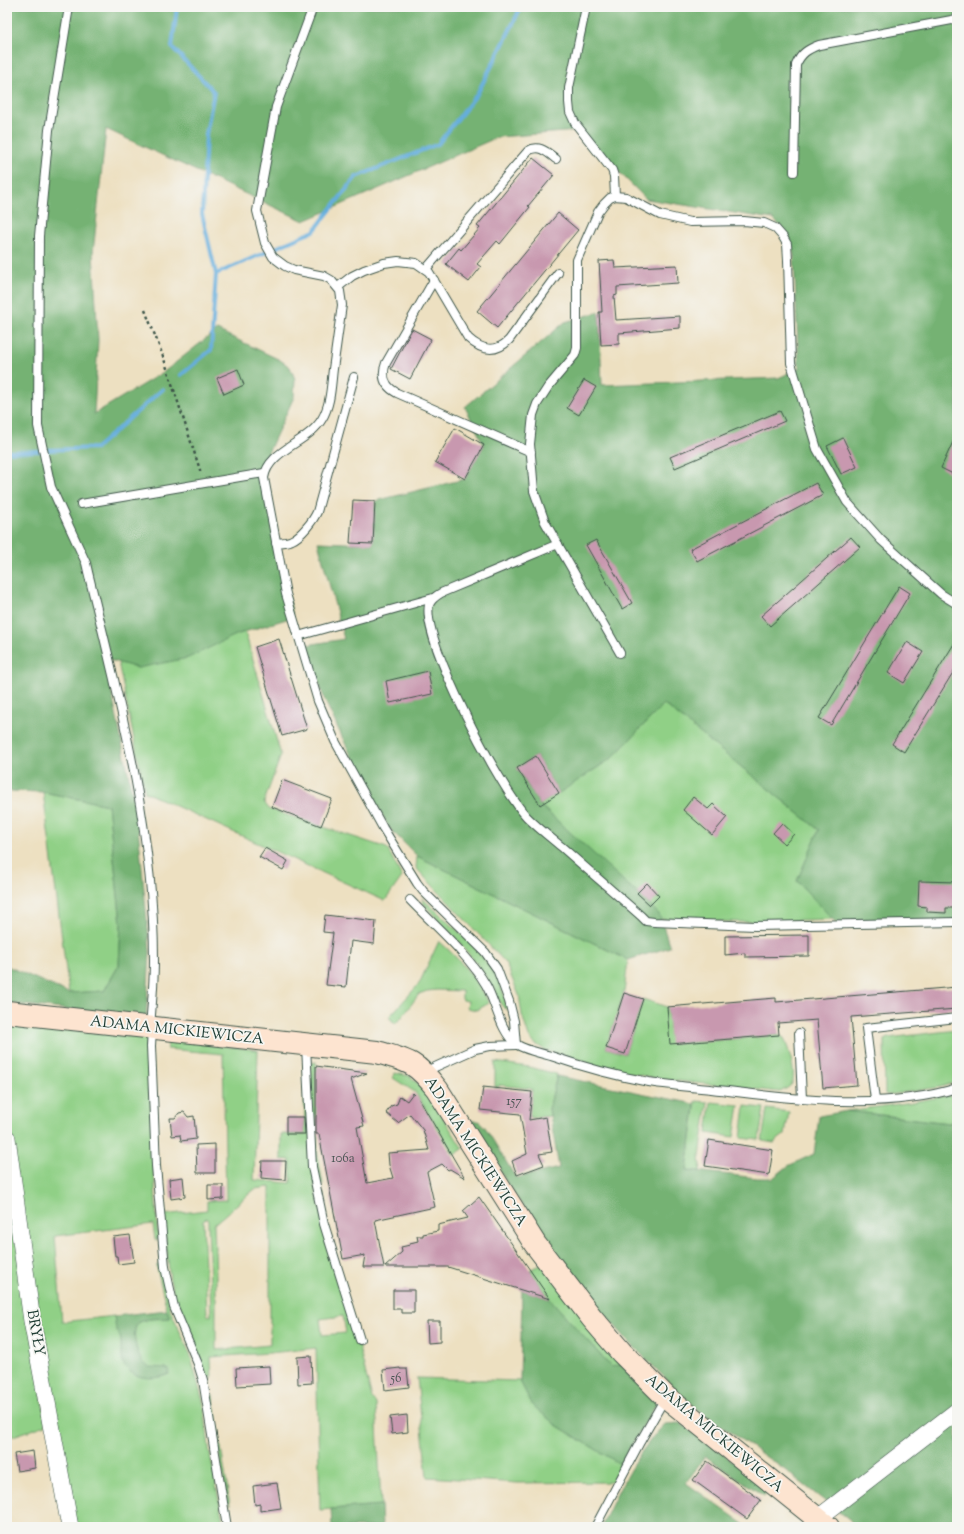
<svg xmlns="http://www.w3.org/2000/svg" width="964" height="1534" font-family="'Sorts Mill Goudy',serif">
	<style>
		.green { fill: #90d086; stroke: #58865d; fill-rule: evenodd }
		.forest { fill: #74b273; stroke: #4a7854 }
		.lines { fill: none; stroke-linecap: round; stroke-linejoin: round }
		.stream { stroke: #65aedd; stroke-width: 4 }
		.building { fill: #c898af }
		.lane-casing { stroke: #3e5549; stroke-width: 10 }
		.street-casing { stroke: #3e5549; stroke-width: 18 }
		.secondary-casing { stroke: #3e5549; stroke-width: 24 }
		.path { stroke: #3e5549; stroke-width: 2.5; stroke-dasharray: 3 3; stroke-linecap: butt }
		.lane { stroke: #fff; stroke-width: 8 }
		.street { stroke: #fff; stroke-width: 17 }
		.secondary { stroke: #fde4d0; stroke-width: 22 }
		.labels { text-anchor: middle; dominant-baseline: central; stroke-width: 3.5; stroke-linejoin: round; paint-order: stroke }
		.number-label { font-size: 13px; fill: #495453 }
		.street-label { font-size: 15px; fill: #1f3d34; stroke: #f6f6f2 }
	</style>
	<rect width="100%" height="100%" fill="#f6f6f2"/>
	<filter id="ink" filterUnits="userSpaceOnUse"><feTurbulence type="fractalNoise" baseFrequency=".025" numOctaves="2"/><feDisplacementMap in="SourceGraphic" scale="8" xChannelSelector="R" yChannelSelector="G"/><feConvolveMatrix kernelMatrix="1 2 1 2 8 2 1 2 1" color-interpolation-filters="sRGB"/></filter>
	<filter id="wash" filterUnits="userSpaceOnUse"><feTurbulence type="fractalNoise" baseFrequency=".012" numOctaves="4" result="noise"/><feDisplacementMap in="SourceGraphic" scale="16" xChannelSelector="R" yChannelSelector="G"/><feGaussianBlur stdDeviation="0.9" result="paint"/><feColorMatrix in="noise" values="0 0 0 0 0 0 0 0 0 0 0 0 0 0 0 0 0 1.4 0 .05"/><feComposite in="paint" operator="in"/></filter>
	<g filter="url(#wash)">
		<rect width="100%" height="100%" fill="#ede0c1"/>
		<g class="green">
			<path d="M 245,632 L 281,755 L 264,802 L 269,809 L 387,848 L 402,877 L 385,901 L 145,792 L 118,662 L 138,668 Z"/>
			<path d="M 664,704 L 819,830 L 797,881 L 833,919 L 739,922 L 660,919 L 540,805 L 612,758 Z"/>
			<path d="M 43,792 L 108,805 L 121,923 L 119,965 L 104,991 L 69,993 Z"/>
			<path d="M 417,856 L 628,960 L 624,993 L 606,1048 L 625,1054 L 643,999 L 667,1007 L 671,1044 L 779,1035 L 784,1038 C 788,1048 798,1075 791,1085 C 788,1088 784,1090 780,1092 L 661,1079 L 597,1067 L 582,1060 L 545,1050 L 534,1043 L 529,1037 L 522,1015 L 519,995 L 505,962 L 416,868 Z"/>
			<path d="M 422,898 C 447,921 483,950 498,981 C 503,989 505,999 508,1007 L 506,1010 C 498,1004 497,992 491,984 C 472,954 446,929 423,903 Z"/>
			<path d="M 439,941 C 460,960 476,978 489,1003 L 477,1010 L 467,1008 L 468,1001 L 462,1000 L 462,991 L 437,990 L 427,991 L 419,994 L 402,1017 L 395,1024 L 389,1017 L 419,984 Z"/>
			<path d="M 7,1023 L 146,1038 L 147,1040 L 158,1240 L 155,1240 L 153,1224 L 55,1236 L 62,1322 L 114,1316 C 115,1325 117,1328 120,1335 C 122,1341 121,1348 121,1354 L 149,1368 C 146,1365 142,1362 140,1358 C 136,1350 129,1326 142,1321 C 150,1318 162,1318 170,1318 L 167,1310 L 157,1268 L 157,1265 L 162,1265 L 170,1309 L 193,1361 L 192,1362 L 204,1405 L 209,1448 L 224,1527 L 73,1527 L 7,1116 Z"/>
			<path d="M 957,1030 L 957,1082 L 941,1087 L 894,1094 L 888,1095 L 885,1094 L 884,1040 L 888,1038 Z"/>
			<path d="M 168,1040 L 258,1050 L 254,1180 L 291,1183 L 290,1160 L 281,1159 L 281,1134 L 305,1135 L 304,1086 L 311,1085 L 311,1063 L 316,1062 L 317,1152 L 323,1184 L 314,1185 L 357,1340 L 372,1398 L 376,1404 L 381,1505 L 320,1510 L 316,1348 L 270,1353 L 211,1357 L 212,1379 L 205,1374 L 179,1312 L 170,1280 L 163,1215 L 207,1210 L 207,1201 L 226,1200 L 223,1054 L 167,1049 ZM 270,1187 L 270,1345 L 216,1350 L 216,1276 L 214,1224 L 255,1189 ZM 206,1218 L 208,1220 L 208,1223 L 211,1316 L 207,1315 L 203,1220 ZM 343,1316 L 346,1333 L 322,1335 L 320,1319 Z"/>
			<path d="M 495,1062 L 529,1067 L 557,1074 L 549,1109 L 550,1116 L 531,1118 L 529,1116 L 532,1089 L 499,1085 L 499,1087 L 495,1087 Z"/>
			<path d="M 395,1073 L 410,1076 L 427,1092 L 463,1149 L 454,1155 L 415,1092 L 393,1078 Z"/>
			<path d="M 950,1095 L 957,1104 L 957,1119 L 949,1123 L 847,1111 L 913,1102 Z"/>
			<path d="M 696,1101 L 708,1102 L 699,1162 L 701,1163 L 700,1171 L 687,1170 Z"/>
			<path d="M 711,1102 L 739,1105 L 734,1137 L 707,1133 Z"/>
			<path d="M 745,1106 L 764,1108 L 759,1140 L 741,1138 Z"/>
			<path d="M 767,1109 L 789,1112 L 785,1134 L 774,1143 L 762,1141 Z"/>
			<path d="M 7,1158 L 46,1425 L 7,1438 Z"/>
			<path d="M 542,1263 L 625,1364 L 611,1367 L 550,1299 L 530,1270 Z"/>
			<path d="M 417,1378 L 520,1381 L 533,1405 L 556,1425 L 620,1464 L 613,1482 L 518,1483 L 427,1477 Z"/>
			<path d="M 213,1395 L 214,1403 L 230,1505 L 227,1502 L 210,1399 L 210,1397 Z"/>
		</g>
		<g class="forest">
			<path d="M 7,7 L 957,7 L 957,922 L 839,926 L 797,881 L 819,830 L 664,704 L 612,758 L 559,793 L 536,756 L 517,768 L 540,805 L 637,893 L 659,914 L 670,947 L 628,960 L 417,856 L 389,828 L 347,747 L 325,701 L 307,645 L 344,639 L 318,542 L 373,544 L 375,501 L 465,479 L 484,445 L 465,407 L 565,322 L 599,312 L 602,385 L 778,378 L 799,369 L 794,256 L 789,235 L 773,219 L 646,199 L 578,131 L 498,137 L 304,221 L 106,129 L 93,253 L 98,340 L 94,414 L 165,371 L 217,330 L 280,360 L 290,367 L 295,379 L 294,397 L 260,470 L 267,495 L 293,617 L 238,634 L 188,658 L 138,668 L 109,660 L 106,665 L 137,817 L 150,952 L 146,1018 L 7,1003 L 7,966 L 69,993 L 104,991 L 119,965 L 121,923 L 108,805 L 43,792 L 7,791 Z"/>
			<path d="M 557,1076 L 695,1104 L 687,1170 L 757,1178 L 773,1178 L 788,1166 L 814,1154 L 819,1116 L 847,1111 L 957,1124 L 957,1527 L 858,1527 L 785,1470 L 697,1409 L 677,1390 L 631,1344 L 572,1278 L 508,1185 L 472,1121 L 479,1121 L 485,1127 L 516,1178 L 559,1168 L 549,1109 Z"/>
			<path d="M 522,1290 L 550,1299 L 611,1367 L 625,1364 L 660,1398 L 620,1464 L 556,1425 L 532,1405 L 520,1381 Z"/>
			<path d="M 167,1310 L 170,1318 C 162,1319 150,1318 142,1321 C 129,1325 136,1350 140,1358 C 142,1362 146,1365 149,1367 L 166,1368 L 169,1370 L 169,1374 C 155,1381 132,1379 124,1365 C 120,1357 122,1348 121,1340 C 120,1336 118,1333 116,1329 C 115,1325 115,1321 114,1316 Z"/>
			<path d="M 680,1423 L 769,1487 L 764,1496 L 705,1456 L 686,1483 L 744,1524 L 742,1527 L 601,1527 C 620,1488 634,1455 665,1424 Z"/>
			<path d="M 381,1505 L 382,1527 L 332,1527 L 331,1509 Z"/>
		</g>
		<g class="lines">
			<g class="stream">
				<path d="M 177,7 L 172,47 L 214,92 L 206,134 L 202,214 L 216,274 L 211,350 L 181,375"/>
				<path d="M 216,274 L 314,231 L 356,177 L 438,144 L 477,94 L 502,46 L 521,7"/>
				<path d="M 47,450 L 96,448 L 163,389"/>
				<path d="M 7,452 L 39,451"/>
			</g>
		</g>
		<g id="blocks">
			<g class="building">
				<path d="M 533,158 L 554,175 L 528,206 L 530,207 L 500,244 L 497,241 L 477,264 L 481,267 L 469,282 L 446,264 L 459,248 L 461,250 L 480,228 L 477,226 Z"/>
				<path d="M 558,213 L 578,230 L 497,328 L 477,311 Z"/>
				<path d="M 614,260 L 615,268 L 677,265 L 678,283 L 617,287 L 617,295 L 614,296 L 616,320 L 680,316 L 680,328 L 619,333 L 619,344 L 601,345 L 599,312 L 602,312 L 599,261 Z"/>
				<path d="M 412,329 L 431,339 L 410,379 L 391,369 Z"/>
				<path d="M 238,369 L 244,385 L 224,394 L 217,378 Z"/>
				<path d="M 584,380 L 596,387 L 579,415 L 567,408 Z"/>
				<path d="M 780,411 L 785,421 L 675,468 L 670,457 Z"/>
				<path d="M 455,428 L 484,445 L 465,479 L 435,462 Z"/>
				<path d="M 957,433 L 957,476 L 941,468 Z"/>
				<path d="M 843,438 L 857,467 L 841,474 L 827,446 Z"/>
				<path d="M 816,483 L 823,495 L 697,561 L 690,549 Z"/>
				<path d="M 353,500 L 375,501 L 373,544 L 350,543 Z"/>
				<path d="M 851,537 L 860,547 L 770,626 L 761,616 Z"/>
				<path d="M 596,540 L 632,603 L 622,609 L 586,545 Z"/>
				<path d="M 899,586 L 910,593 L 831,725 L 819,718 Z"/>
				<path d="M 279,639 L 307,729 L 282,736 L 255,647 Z"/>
				<path d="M 957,639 L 957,666 L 904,752 L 892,744 Z"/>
				<path d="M 907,642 L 923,652 L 904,683 L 888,673 Z"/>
				<path d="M 428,671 L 432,694 L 390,703 L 386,681 Z"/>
				<path d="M 536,756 L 559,793 L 540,805 L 517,768 Z"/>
				<path d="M 282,780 L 332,799 L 321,826 L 272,807 Z"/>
				<path d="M 693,797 L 708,809 L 713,804 L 727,817 L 712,835 L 683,810 Z"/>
				<path d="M 782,823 L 794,834 L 785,844 L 773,833 Z"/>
				<path d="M 265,848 L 288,861 L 283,870 L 259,857 Z"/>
				<path d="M 919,881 L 957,882 L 957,908 L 946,908 L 946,913 L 927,912 L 927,907 L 918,906 Z"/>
				<path d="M 647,883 L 659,896 L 650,905 L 637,893 Z"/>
				<path d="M 325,915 L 376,921 L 374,944 L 351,941 L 346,987 L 326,985 L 333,933 L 323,932 Z"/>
				<path d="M 809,935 L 809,956 L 745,957 L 745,953 L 725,955 L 725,936 Z"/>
				<path d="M 957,987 L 957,1009 L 851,1017 L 857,1085 L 823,1088 L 817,1020 L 778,1023 L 779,1035 L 670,1044 L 667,1007 L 776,998 L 776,1002 Z"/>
				<path d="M 624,993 L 643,999 L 625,1054 L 606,1048 Z"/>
				<path d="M 316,1066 L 367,1073 L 351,1079 L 364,1126 L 357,1127 L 367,1183 L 393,1178 L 389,1165 L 388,1153 L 429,1150 L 423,1130 L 410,1114 L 398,1123 L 386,1113 L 391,1106 L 397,1104 L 400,1096 L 407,1101 L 413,1093 L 419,1099 L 465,1178 L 450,1169 L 448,1170 L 442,1164 L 427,1172 L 435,1207 L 375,1220 L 384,1267 L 363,1267 L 365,1255 L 343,1259 L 319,1134 L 316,1134 Z"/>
				<path d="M 483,1087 L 532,1092 L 529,1120 L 546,1117 L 552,1152 L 539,1154 L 544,1165 L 517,1175 L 512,1161 L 527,1154 L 520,1114 L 480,1110 Z"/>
				<path d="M 184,1112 L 188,1117 L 194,1116 L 196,1139 L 181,1141 L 180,1135 L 172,1136 L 170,1118 L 175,1118 L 179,1113 Z"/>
				<path d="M 286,1117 L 304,1117 L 305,1134 L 286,1134 Z"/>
				<path d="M 709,1140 L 773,1150 L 769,1175 L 705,1166 Z"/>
				<path d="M 215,1144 L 215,1173 L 197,1173 L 196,1145 Z"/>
				<path d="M 262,1161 L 286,1161 L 285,1180 L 261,1178 Z"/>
				<path d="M 183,1177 L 185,1197 L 171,1199 L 169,1179 Z"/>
				<path d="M 208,1185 L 223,1185 L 223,1199 L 208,1200 Z"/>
				<path d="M 479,1197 L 530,1270 L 550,1299 L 448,1267 L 385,1267 L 402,1252 L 401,1247 L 410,1245 L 410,1243 L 418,1241 L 417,1236 L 423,1236 L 423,1234 L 438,1231 L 438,1225 L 468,1218 L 463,1211 Z"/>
				<path d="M 130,1235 L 134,1262 L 118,1264 L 117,1256 L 115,1256 L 113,1237 Z"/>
				<path d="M 393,1290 L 414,1290 L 414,1313 L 401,1313 L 401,1309 L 393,1309 Z"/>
				<path d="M 427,1321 L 440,1321 L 440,1342 L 428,1343 Z"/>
				<path d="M 311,1356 L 312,1383 L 298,1384 L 297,1357 Z"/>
				<path d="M 269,1366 L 270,1384 L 237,1386 L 236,1368 Z"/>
				<path d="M 400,1368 L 400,1369 L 407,1369 L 409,1387 L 385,1390 L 383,1370 Z"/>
				<path d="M 407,1415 L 408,1432 L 392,1434 L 390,1417 Z"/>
				<path d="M 33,1451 L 35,1468 L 17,1471 L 14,1454 Z"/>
				<path d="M 707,1461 L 761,1500 L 747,1519 L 693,1480 Z"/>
				<path d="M 277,1483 L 281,1508 L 260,1511 L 260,1504 L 255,1505 L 253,1486 Z"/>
			</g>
		</g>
	</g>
	<g filter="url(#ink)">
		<use href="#blocks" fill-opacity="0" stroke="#3e5549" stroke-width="1"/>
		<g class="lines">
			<defs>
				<g id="lane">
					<path d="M 69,7 L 49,130 L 39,236 L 38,426 L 51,487 L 86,563 L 88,572 C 119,699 154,828 154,960 C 154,982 152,1004 150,1026"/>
					<path d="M 313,7 L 276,107 L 257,211 L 265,243 L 273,257 L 285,266 L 294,270 L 324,276 L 331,280 L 340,291 L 342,305 C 339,326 336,347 333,369 C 331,385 331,404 322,419 C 308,443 268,450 264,478 L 286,594 L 318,701 L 335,741 L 383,828 L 417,883 L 423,891 L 485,952 L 497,969 L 509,1001 L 514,1021 L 516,1045 L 490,1046 L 475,1049 L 424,1072"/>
					<path d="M 586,7 L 569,88 L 569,102 L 570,112 L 575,123 L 612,170 L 614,176 L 615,196"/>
					<path d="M 794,172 L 796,65 C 801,53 808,49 819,45 L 957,19"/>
					<path d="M 426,269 L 528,151 C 539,144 547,152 556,159"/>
					<path d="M 434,280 L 386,363 C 381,376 384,386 397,393 L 531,452"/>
					<path d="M 338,287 L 352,276 L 364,270 L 384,263 L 398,261 L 416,263 L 429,272 L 468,338 C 481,350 495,354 509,340 L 558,273"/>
					<path d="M 81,504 L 264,473"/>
					<path d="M 276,543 C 281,542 287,543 292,540 C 301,536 313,521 317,512 L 354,377"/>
					<path d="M 558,544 L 441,593 C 436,596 431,599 429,605 C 421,640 501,790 527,817 C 538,828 551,838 563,848 C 589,871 615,893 641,916 L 646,921 L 654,922 L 755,926 L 957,922"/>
					<path d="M 298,636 L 433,598"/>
					<path d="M 620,653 L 545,522 L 534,491 L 530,444 L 533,415 L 537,404 L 548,387 L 575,355 L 577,348 L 577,260 L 598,212 L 604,204 L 610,198 L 615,196 L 626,197 L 660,215 L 690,222 L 744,221 L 764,223 L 775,228 L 783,237 L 787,244 L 788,260 L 791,363 L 817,449 L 847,502 L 881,540 L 941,594 L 957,604"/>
					<path d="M 410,900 C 435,926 468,954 486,985 C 496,1003 500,1031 516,1044 C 521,1048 543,1054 551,1056 C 583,1067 616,1076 649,1082 C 675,1086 702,1088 728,1091 C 800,1100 887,1110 957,1088"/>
					<path d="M 152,1029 L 151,1046 L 156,1166 L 165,1267 L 174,1307 L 198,1364 L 203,1380 L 227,1527"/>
					<path d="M 799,1033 L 802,1099"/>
					<path d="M 306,1046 L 312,1167 L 324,1224 L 360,1340"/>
					<path d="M 875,1100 L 866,1028 L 957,1018"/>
					<path d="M 595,1527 L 640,1442 L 665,1398"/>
				</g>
				<g id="street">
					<path d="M 7,1138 L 32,1321 L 70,1527"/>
					<path d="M 817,1519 L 957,1411"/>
				</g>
				<path id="secondary" d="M 7,1012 L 377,1052 C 409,1061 416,1062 437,1089 L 535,1244 L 592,1318 L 622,1353 L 666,1397 L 828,1527"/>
			</defs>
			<use href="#lane" class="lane-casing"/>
			<use href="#street" class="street-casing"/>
			<use href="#secondary" class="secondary-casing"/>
			<path class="path" d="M 145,310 L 163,356 L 201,473"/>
			<use href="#lane" class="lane"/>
			<use href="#street" class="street"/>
			<use href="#secondary" class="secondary"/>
		</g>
	</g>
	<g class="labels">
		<g class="number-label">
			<text x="514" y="1102">157</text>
			<text x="343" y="1159">106a</text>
			<text x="396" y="1379">56</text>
		</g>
		<g class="street-label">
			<text transform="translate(177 1031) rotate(6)">ADAMA MICKIEWICZA</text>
			<text transform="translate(475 1152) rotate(57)">ADAMA MICKIEWICZA</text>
			<text transform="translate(35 1333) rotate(80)">BRYŁY</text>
			<text transform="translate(714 1434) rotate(40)">ADAMA MICKIEWICZA</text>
		</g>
	</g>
	<rect width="964" height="1534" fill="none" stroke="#f6f6f2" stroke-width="24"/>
</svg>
